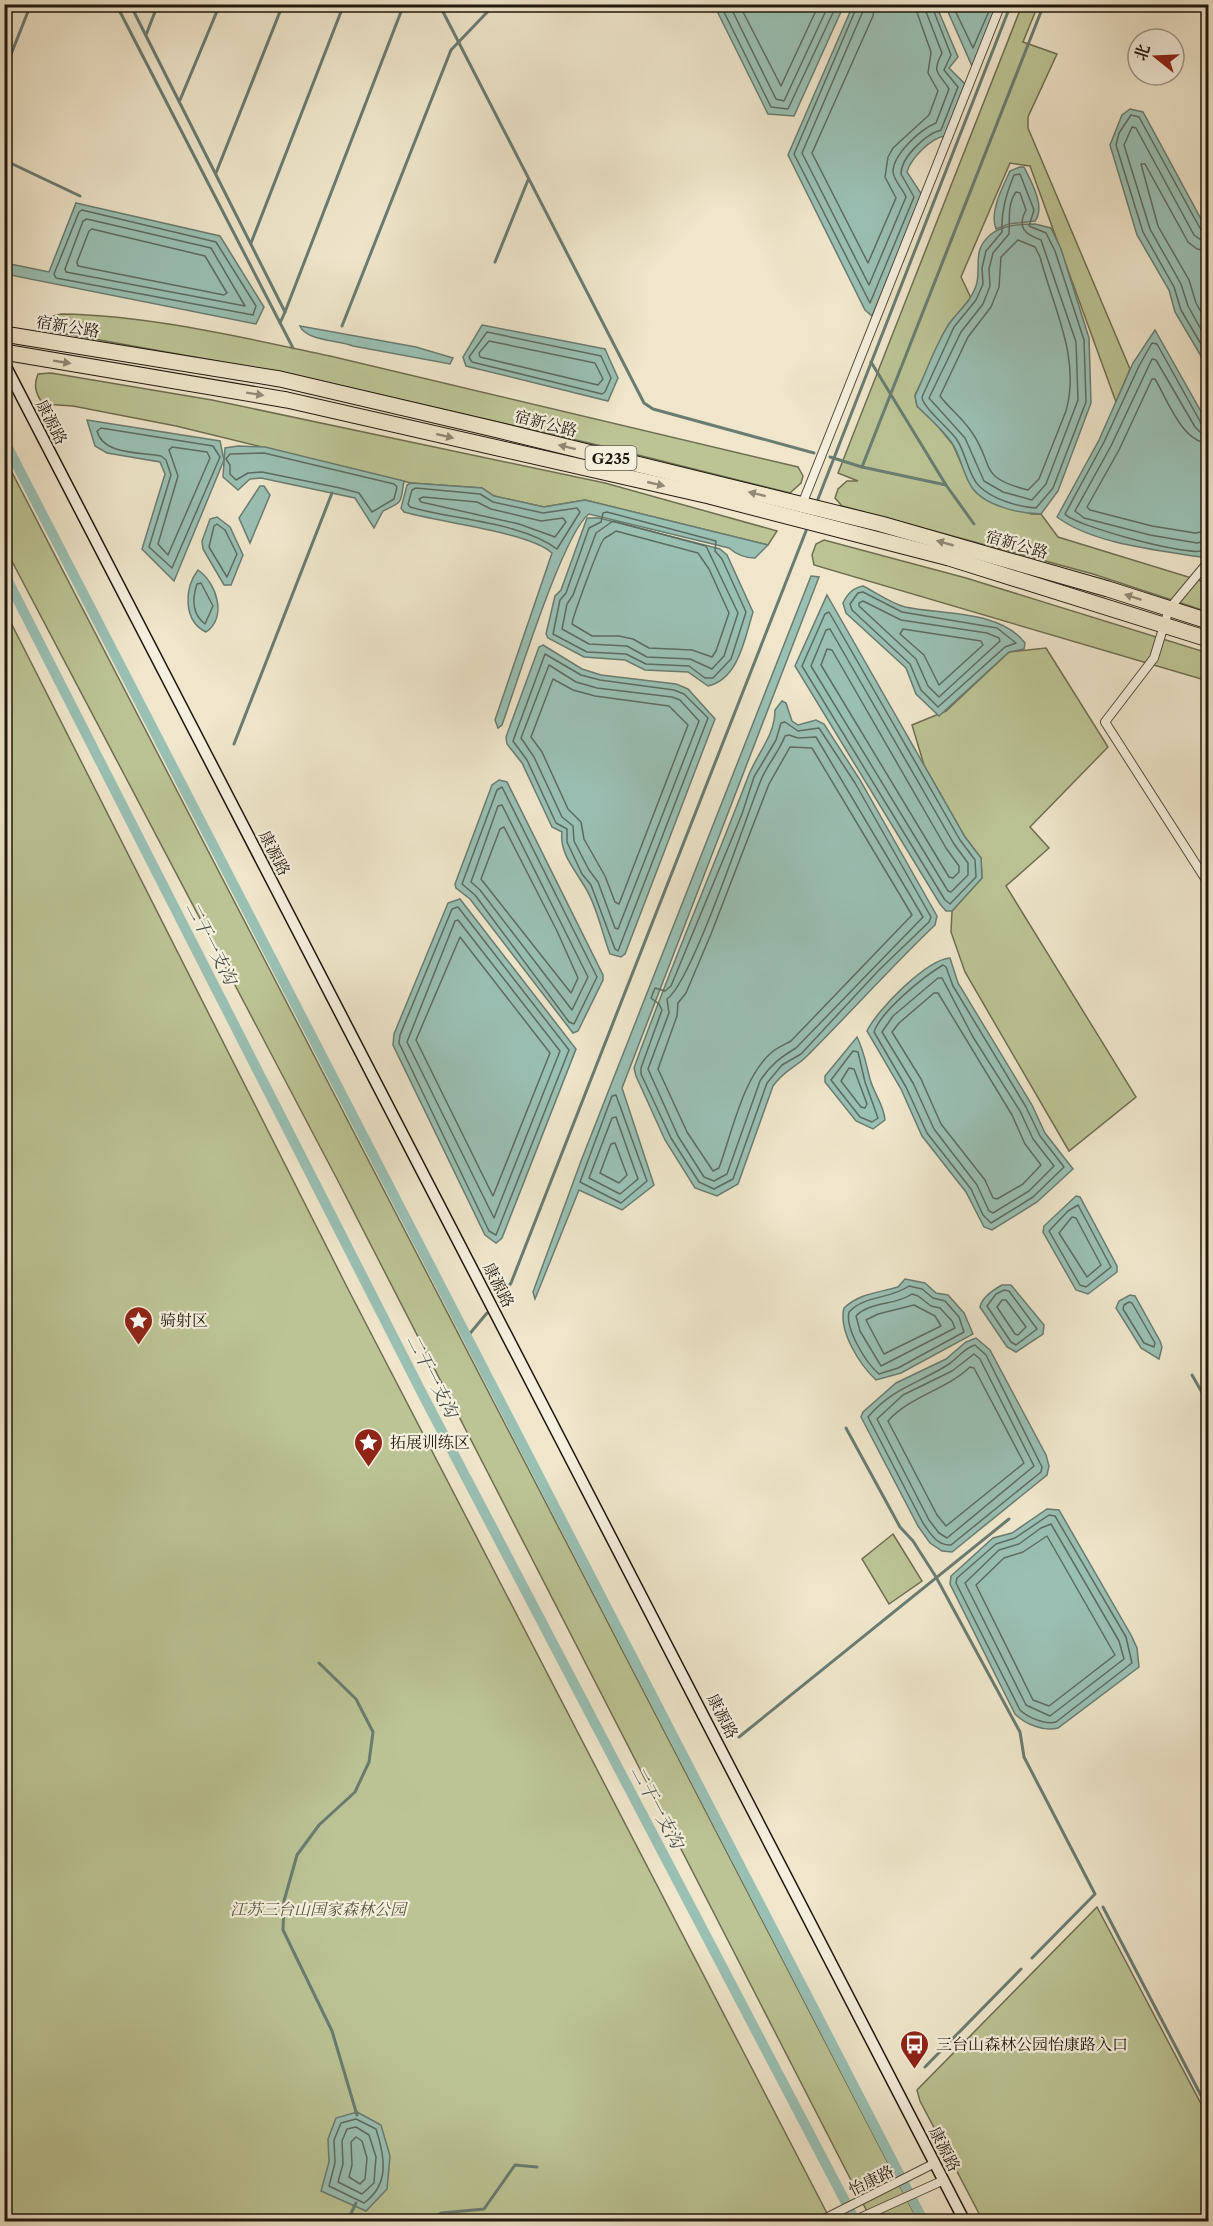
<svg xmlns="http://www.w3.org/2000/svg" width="1213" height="2226" font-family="'Libre Caslon Text','Noto Serif SC',serif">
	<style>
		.green { fill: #bcc495; stroke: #6e6e52; stroke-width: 1.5 }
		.water { fill: #9ac0b4; stroke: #697c72; stroke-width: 1.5 }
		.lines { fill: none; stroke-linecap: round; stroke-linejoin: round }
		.shore { stroke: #5c6c61; stroke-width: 1.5 }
		.stream { stroke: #697c72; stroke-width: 3 }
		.canal { stroke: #9ac0b4; stroke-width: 10 }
		.street-casing { stroke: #534b3d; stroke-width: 10 }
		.secondary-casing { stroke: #1f170e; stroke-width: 13 }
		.highway-casing { stroke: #1f170e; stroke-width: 17 }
		.street { stroke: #f5efdd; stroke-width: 8 }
		.secondary { stroke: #f5efdd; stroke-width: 10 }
		.highway { stroke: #efe6cb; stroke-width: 15 }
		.oneway { fill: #918976 }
		.labels { text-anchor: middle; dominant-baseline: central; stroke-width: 4.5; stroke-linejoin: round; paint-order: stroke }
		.shield { fill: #f5efdd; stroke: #5f584c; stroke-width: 1.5 }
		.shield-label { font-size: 15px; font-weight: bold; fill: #1f170e }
		.street-label { font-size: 16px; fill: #1f170e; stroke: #f5efdd }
		.poi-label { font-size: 16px; fill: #1f170e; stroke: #f5efdd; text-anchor: start }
		.park-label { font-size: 16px; font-style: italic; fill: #56543d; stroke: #f5efdd }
		.water-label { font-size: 18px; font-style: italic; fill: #4a5248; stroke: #f5efdd }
	</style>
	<rect width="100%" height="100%" fill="#efe6cb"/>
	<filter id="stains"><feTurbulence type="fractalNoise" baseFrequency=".00333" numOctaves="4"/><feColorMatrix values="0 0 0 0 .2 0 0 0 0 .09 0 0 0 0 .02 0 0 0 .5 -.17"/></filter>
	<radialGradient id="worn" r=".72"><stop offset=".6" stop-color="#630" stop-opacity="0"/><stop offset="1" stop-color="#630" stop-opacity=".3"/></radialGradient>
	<g class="green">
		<path d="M 1022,5 L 1038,5 L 1023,42 L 1057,54 L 1028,117 L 1028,128 L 1130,369 L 1116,402 L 1030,166 L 1010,163 L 961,277 L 971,298 L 949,324 L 915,395 L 917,406 L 937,425 L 953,445 L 969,481 L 1031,514 L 1041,514 L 1058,537 L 1208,583 L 1208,612 L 1093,574 L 842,506 L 835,498 L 838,489 L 847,481 L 858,481 L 838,473 Z"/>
		<path d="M 61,314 C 148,315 245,338 330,356 L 798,467 L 803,476 L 801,483 L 790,493 L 606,447 L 290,374 L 49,331 L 49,317 Z"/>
		<path d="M 51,373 L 212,400 L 605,483 L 777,531 L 768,545 L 585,500 L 544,507 L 494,496 L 482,488 L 411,483 L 176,426 L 73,406 L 43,404 C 36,394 33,386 38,374 Z"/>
		<path d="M 4,457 L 918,2221 L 872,2221 L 337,1179 L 5,548 Z"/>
		<path d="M 824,540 L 966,578 L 1208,653 L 1208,681 L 814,565 L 812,555 L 816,544 Z"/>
		<path d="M 4,609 L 348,1289 L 831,2221 L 5,2221 Z"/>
		<path d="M 1046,648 L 1108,747 L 1030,827 L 1049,848 L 1006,886 L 1136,1097 L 1069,1151 L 965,972 L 951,932 L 952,911 L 982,878 L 981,858 L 965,837 L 924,765 L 912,725 L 946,711 L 1009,652 Z"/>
		<path d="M 893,1534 L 922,1581 L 889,1604 L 862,1559 Z"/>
		<path d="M 1097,1907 L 1208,2117 L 1208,2213 L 1202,2222 L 983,2221 L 920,2101 L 917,2090 Z"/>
	</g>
	<g class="water">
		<path d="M 714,5 L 844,5 L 794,116 L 768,114 Z"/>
		<path d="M 853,5 L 936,5 L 958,57 L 949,68 L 965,84 L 945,136 C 931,138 911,158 907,172 L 922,195 L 872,316 L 865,310 L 788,155 Z"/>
		<path d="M 945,5 L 998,5 L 972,66 Z"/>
		<path d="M 1130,109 L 1143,112 L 1208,232 L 1208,368 L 1175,312 L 1169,290 L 1137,235 L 1110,145 L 1122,115 Z"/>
		<path d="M 1020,167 L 1024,167 C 1031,181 1046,207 1035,221 L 1009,224 L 996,229 C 989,211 1003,187 1010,171 Z"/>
		<path d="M 76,203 L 220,236 L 264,307 L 256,324 L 5,274 L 5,263 L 49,272 Z"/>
		<path d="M 1035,224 L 1051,228 L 1061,249 L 1089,338 L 1091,403 L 1058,491 L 1041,514 C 1021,514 986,506 973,489 C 963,476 961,456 952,443 C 942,429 929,418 917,406 L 915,396 C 926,373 935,345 949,324 C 958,311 970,303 976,286 C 982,268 971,252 990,235 C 1002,225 1020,224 1035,224 Z"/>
		<path d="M 482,325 L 605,349 L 618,378 L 608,401 L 466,366 L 463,357 Z"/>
		<path d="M 300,326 L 416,347 L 453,358 L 450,364 L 353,346 C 339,340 306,341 300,326 Z"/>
		<path d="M 1155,330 L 1208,424 L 1208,552 L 1201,557 C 1157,550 1093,544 1057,517 L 1099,440 L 1133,363 Z"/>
		<path d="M 87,420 L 220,441 L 224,460 L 174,581 L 142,549 L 165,474 L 160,462 L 107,453 L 95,446 Z"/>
		<path d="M 238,446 L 265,447 L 404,481 C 400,504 404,501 383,511 L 374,528 L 355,498 L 261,478 L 250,479 L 238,490 L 223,477 L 225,448 Z"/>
		<path d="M 411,483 L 482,488 L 494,496 L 544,507 L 585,500 L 768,545 L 755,558 C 744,558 737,555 729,548 L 589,514 C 563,533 516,686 502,725 L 498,728 L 495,720 L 552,553 C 530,532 437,522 404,512 L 401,508 L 407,485 Z"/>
		<path d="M 260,486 L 264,486 L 270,495 L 250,543 L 239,518 Z"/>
		<path d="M 217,517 L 230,527 L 243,555 L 231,585 L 224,585 L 203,549 L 202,541 L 210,519 Z"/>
		<path d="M 587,518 L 599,518 L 720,549 L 727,555 L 753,612 C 745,637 739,679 708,686 L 688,672 L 645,670 L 625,660 L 584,657 L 548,638 L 546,634 L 555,596 L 561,590 Z"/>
		<path d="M 198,570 C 216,582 228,617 206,632 C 183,621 184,588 198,570 Z"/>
		<path d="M 811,576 L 819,577 L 622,1088 L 654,1185 L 622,1210 L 579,1190 L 535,1299 L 533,1292 L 581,1161 Z"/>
		<path d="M 863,586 C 877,593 890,603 905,607 C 943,615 1000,610 1025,643 L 1024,649 L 1009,652 L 939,716 L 916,694 L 906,668 L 846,613 L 843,603 C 848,593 853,588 863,586 Z"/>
		<path d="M 827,595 L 965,837 L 981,858 L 982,878 L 952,911 L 946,911 L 940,904 L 795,666 Z"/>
		<path d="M 543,645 L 582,669 L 601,675 L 676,684 L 688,689 L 715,719 L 625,954 L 621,957 L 610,954 C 602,933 597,906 585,887 C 575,870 559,852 562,832 L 552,827 L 522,763 L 507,744 L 506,737 L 539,647 Z"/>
		<path d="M 782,701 L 786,703 L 792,721 L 798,725 L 816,720 L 824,724 L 860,780 L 937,916 L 935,925 C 891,967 850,1013 807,1056 C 795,1068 785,1069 773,1086 L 738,1184 L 717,1196 L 695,1188 L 665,1140 L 636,1076 L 634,1068 C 669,970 711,874 748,777 C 757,753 775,736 775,710 Z"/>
		<path d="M 499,780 L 507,782 L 603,975 L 603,980 L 578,1031 L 573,1033 L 470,899 L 456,888 L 455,884 L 492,785 Z"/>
		<path d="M 460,899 L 576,1049 L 502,1238 L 496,1243 L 485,1235 L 393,1045 L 394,1034 L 448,903 Z"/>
		<path d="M 950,958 L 958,983 L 1032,1105 L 1045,1133 L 1073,1169 L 1037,1202 L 992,1230 L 984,1227 L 966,1192 L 922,1136 L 901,1089 L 867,1031 C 877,1010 926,960 950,958 Z"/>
		<path d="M 857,1037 C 864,1051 866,1064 870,1079 C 874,1094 884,1105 885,1120 L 873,1129 L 856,1121 L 825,1082 L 825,1076 Z"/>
		<path d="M 1076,1196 L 1080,1197 L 1117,1266 L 1117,1272 L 1088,1294 L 1076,1290 L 1043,1232 L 1044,1226 Z"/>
		<path d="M 905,1279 L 925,1283 L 936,1293 L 948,1295 L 964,1313 L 973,1334 L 901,1373 L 876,1380 C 860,1365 838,1331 844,1308 C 860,1293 878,1293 898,1287 Z"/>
		<path d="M 1002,1285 L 1011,1285 L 1044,1325 L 1043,1334 L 1016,1352 L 1007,1347 L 980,1307 C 982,1297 993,1290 1002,1285 Z"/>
		<path d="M 1130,1295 L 1135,1296 L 1160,1341 L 1162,1347 L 1159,1359 L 1141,1348 L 1116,1308 L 1119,1301 Z"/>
		<path d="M 976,1338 L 990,1350 L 1046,1455 L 1049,1466 L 1047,1475 L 952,1552 L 942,1551 L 930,1543 L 918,1526 L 861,1417 L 863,1412 L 896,1383 L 946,1359 L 966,1342 Z"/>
		<path d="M 1047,1509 L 1059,1510 L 1131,1635 L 1137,1648 L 1139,1667 L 1058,1728 C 1044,1732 1025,1724 1015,1714 L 950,1584 L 951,1576 L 993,1538 L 1012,1533 Z"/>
		<path d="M 357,2112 L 381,2125 L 390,2156 L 387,2189 L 366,2211 L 321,2191 L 329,2162 L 328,2139 L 336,2118 Z"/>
	</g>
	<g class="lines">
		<g class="shore">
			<path d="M 720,4 L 771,107 L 788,109 L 837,4"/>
			<path d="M 729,4 L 776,99 L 784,101 L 829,4"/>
			<path d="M 739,4 L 781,86 L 819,4"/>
			<path d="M 858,4 L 794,154 L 870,303 L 914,197 L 901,174 C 901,157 926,134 941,130 L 958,87 L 944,70 L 951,55 L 931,4"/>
			<path d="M 866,4 L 802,153 L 869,285 L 906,197 C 903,189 894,181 893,172 C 893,154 921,129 936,123 L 949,89 C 939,72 931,74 942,53 L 923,4"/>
			<path d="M 875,4 L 873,16 L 812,153 L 868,263 L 896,198 L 885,177 L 888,157 L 893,148 L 929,115 L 938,91 L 928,73 L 931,52 L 914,4"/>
			<path d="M 952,4 L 973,48 L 992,4"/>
			<path d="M 1020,174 L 1034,210 L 1029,226 L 1046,233 L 1055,251 L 1084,340 L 1086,402 L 1053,488 L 1036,508 C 1018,507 992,499 979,486 C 968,475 966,453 957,440 C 949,428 923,408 922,397 L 954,327 L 976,300 L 983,284 L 982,268 L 986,251 L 1002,232 C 1001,211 1006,195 1014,175 Z"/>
			<path d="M 1016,192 L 1020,193 L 1026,210 C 1017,227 1024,234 1041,240 L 1076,342 L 1078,400 L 1046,484 L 1032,500 L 1003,492 L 984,481 L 965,438 L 929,398 L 961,332 L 983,304 L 990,286 L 989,269 L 993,253 L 1009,234 C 1010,221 1007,204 1016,192 Z"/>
			<path d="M 82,210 L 216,242 L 256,306 L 253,315 L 56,278 L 54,274 L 79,212 Z"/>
			<path d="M 87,219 L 211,248 L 245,306 L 66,272 L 65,269 L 83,221 Z"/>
			<path d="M 92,229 L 205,256 L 227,293 L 224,295 L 78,266 L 77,262 L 89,231 Z"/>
			<path d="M 1208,234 L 1201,230 L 1139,117 L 1131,115 L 1119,133 L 1116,145 L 1143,232 L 1174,287 L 1181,310 L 1208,356"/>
			<path d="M 1018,240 L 1035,247 L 1040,257 C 1053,307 1081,358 1066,411 L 1039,479 L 1028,490 C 976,477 996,466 971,431 C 962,418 949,408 940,396 L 968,337 L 991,307 L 999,287 L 1001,257 Z"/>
			<path d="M 1208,241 L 1201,240 L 1194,235 L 1136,128 L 1132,127 L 1124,145 L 1150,229 L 1181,284 L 1188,306 L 1208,342"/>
			<path d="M 1208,251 L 1197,249 L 1188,242 L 1145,164 L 1141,164 L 1158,226 L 1189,280 L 1196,303 L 1208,324"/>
			<path d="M 487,332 L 601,356 L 611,378 L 605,392 L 602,394 L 472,362 L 469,357 Z"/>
			<path d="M 489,341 L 595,363 L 603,379 L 598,385 L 480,357 L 479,353 Z"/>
			<path d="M 1208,426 L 1201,423 L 1157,344 L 1152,343 L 1139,366 L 1104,442 L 1065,514 C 1075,526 1184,555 1200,551 C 1203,550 1205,548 1208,547"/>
			<path d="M 101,428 L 213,446 L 220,457 L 172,568 L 149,547 L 171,475 L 166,460 L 161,456 C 140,452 103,455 97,431 Z"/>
			<path d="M 1208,434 L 1200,432 L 1195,427 L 1156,360 L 1152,359 L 1111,446 L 1075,511 L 1084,518 L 1150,535 L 1197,543 L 1208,540"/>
			<path d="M 1208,443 C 1182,442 1167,399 1155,379 L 1152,379 L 1119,450 L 1087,507 L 1090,510 L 1152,526 L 1195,533 L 1208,531"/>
			<path d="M 172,447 L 207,452 L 210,458 L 168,555 L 158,544 L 178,476 L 169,450 Z"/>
			<path d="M 230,454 L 264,453 L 394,484 L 397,487 L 394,499 L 372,512 L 359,493 L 340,488 L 262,472 L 248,473 L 236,480 L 230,474 L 230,465 L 226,459 Z"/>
			<path d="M 416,488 L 480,494 L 493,502 L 543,513 L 577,508 L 580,512 L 557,549 C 521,522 454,520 410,507 L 408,504 L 412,490 Z"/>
			<path d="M 423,497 L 477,502 L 491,509 L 541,521 L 563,518 L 566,522 L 555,537 L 519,524 L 421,502 L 419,499 Z"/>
			<path d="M 607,512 L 716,541 L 715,551 L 722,559 L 746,612 L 731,659 L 713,678 L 705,678 L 689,666 L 646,664 L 626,654 L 587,652 L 553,634 L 560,600 L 566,593 L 589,528 L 601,522 L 603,513 Z"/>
			<path d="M 613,521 L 706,546 L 738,613 L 724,656 L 712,669 L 690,659 L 647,657 L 627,646 L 589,644 L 562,629 L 567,604 L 573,595 L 596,533 Z"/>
			<path d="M 217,524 L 225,530 L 237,554 L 227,577 L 209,547 L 214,526 Z"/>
			<path d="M 616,531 L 698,553 L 709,569 L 729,613 L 716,651 L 712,657 L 692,650 L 649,648 L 633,639 L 619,636 L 592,636 L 572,624 C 572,619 600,542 604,539 C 607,536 613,534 616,531 Z"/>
			<path d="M 201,583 L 213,606 L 205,624 C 192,614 192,599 197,584 Z"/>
			<path d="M 863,592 L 902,612 L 997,628 L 1016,643 L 1005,647 L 938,707 L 921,690 L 910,664 L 852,610 L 850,604 L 858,593 Z"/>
			<path d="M 863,601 L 901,620 L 987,633 L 999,638 L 1000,641 L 939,697 L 928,686 L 916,659 L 859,606 L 859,603 Z"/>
			<path d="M 829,612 L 960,840 L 975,860 L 976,877 L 950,904 L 945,900 L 802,666 L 825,614 Z"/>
			<path d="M 830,629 L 954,844 L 968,863 L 968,875 L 951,892 L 948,891 L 811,666 L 826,630 Z"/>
			<path d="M 903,629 L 981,641 L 983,645 L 939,685 L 924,655 L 900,634 Z"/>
			<path d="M 827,649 L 832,650 L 946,848 L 959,866 L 959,872 L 953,878 L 949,877 L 821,665 Z"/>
			<path d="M 545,654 L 581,675 L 600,680 L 674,690 L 684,694 L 708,718 L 618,951 L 615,949 L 591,885 L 582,874 L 567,842 L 567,829 L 556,823 L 527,760 L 513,741 Z"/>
			<path d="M 549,665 L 576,682 L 597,688 L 672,697 L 680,700 L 699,721 L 618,929 L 615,928 L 598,882 L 589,870 L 574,841 L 573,826 L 562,817 L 534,757 L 521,738 Z"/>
			<path d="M 553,679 L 573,690 L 595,696 L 669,706 L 688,725 L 619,904 L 615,902 L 605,876 L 584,839 L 581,822 L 568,809 L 542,752 L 531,737 Z"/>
			<path d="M 785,722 L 798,731 L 819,728 L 855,783 L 931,917 L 929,922 L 879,970 L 801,1054 L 782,1065 L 767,1083 L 733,1179 L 714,1189 L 699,1182 L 671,1138 L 641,1074 L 641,1068 L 662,1010 L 659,1004 L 651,998 L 655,988 L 665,991 L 671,986 L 742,814 L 754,777 L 776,740 L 781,723 Z"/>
			<path d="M 789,735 L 798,738 L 816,737 L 923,917 L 796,1048 C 781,1057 770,1065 760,1081 L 727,1174 L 714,1181 L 704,1177 L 678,1136 L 648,1069 L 669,1013 L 667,999 C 692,982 745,819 761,780 C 767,765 779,752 785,736 Z"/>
			<path d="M 790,747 L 812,748 L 912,915 L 791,1041 C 784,1045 776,1048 771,1053 C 743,1077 732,1133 719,1168 L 713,1171 L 687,1132 L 658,1069 L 677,1016 L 678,1003 L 686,993 L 711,934 L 769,784 Z"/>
			<path d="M 502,787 L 597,977 L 574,1024 L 569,1022 L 475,895 L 462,884 L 497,790 Z"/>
			<path d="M 502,805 L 588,977 L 572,1010 L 480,890 L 471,882 L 498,806 Z"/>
			<path d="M 504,827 L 557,931 L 578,978 L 571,993 L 481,879 L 500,829 Z"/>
			<path d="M 458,907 L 569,1050 L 496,1235 L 489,1231 L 399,1043 L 400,1035 L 452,909 Z"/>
			<path d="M 458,920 L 560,1051 L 494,1218 L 407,1042 L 455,921 Z"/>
			<path d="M 460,937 L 550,1053 L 493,1196 L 416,1040 Z"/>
			<path d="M 943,965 L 946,967 L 953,986 L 1026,1107 L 1040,1136 L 1064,1167 L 1033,1197 L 991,1223 L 983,1215 L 971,1189 L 927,1133 L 906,1087 L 874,1032 C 881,1011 923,977 943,965 Z"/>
			<path d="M 938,978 L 942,978 L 973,1037 L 1020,1111 L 1033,1139 L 1054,1166 L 1029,1191 L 993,1213 L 989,1211 L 977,1185 L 934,1129 L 913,1083 L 882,1032 L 893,1016 Z"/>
			<path d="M 934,993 L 938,993 L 1012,1115 L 1025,1144 L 1041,1165 L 1023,1184 L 997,1199 L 993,1198 L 985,1180 L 941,1124 L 921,1079 L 892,1032 L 899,1023 Z"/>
			<path d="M 853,1051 L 858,1052 L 865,1082 L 878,1118 L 872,1122 L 860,1117 L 831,1080 Z"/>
			<path d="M 849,1068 L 854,1069 L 867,1104 L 865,1108 L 861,1107 L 841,1081 Z"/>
			<path d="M 616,1095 L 647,1181 L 621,1203 L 580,1182 L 612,1096 Z"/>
			<path d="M 616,1117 L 638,1179 L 620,1194 L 589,1178 L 612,1118 Z"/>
			<path d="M 615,1143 L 627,1175 L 619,1183 L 600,1173 L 611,1144 Z"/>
			<path d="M 1078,1205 L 1111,1267 L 1086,1287 L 1080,1285 L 1049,1231 L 1068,1211 Z"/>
			<path d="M 1072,1217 L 1076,1218 L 1101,1265 L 1087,1277 L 1059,1233 Z"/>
			<path d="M 909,1286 L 922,1289 L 933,1298 L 945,1301 L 959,1317 L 964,1332 L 898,1368 L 879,1374 C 866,1363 845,1329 849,1312 C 865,1295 891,1299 909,1286 Z"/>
			<path d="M 1004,1290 L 1009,1291 L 1037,1329 L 1016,1345 L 1011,1342 L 987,1306 L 996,1294 Z"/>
			<path d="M 912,1294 L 918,1296 L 931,1306 L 940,1308 L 952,1321 L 955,1328 L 881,1366 L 860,1331 L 856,1316 C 870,1301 895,1306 912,1294 Z"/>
			<path d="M 1002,1300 L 1006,1300 L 1026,1327 L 1018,1335 L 1015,1334 L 997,1307 Z"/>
			<path d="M 1129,1302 L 1132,1303 L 1155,1343 L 1154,1347 L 1144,1343 L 1123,1309 L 1124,1305 Z"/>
			<path d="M 914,1305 L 935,1316 L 941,1326 L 884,1354 L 866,1320 L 878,1314 Z"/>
			<path d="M 975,1345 L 986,1355 L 1042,1467 L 1041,1472 L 951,1545 C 937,1546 930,1533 923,1523 L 868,1417 C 892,1388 920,1383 949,1364 C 958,1358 964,1348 975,1345 Z"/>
			<path d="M 974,1354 L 980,1359 L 1034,1466 L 947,1538 L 939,1533 L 929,1520 L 877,1419 L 903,1395 L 952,1371 Z"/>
			<path d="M 970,1367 L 974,1368 L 1024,1463 L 946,1526 L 937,1515 L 888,1421 C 910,1396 946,1390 970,1367 Z"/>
			<path d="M 1049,1515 L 1055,1516 L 1126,1637 L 1132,1663 L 1056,1722 C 1045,1725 1027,1717 1020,1710 L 956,1583 L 957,1578 L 996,1544 L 1015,1538 Z"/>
			<path d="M 1051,1524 L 1119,1641 L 1124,1659 L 1050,1716 L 1026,1705 L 965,1583 L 999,1550 L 1019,1544 L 1041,1528 Z"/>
			<path d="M 1047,1536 L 1115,1655 L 1049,1706 L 1033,1700 L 976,1585 L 1004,1558 L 1023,1552 Z"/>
			<path d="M 356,2119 L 376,2129 C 385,2157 390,2184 364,2203 L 329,2186 L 335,2163 L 334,2140 L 341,2123 Z"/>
			<path d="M 356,2127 L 369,2135 L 376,2157 L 374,2183 L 362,2194 L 338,2182 L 343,2164 L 342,2141 L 347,2129 Z"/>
			<path d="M 356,2137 L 362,2141 L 367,2158 L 365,2179 L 360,2184 L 349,2177 L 352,2165 L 351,2142 Z"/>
		</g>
		<g class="stream">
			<path d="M 116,4 L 293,348"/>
			<path d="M 130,4 L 285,312 L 280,323"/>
			<path d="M 439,4 L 644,403 L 653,409 L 814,453"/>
			<path d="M 146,35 L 158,4"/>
			<path d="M 4,72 L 31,4"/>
			<path d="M 180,100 L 220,4"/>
			<path d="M 4,160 L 80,196"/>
			<path d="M 216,173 L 283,4"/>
			<path d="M 251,243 L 344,4"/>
			<path d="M 495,262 L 528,180"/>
			<path d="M 285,312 L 404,4"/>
			<path d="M 342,326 L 451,50 L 495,4"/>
			<path d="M 871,362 L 946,485 L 974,524"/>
			<path d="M 830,457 L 862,467 L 946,485"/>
			<path d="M 862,467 L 1044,4"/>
			<path d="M 818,499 L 1011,4"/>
			<path d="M 234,744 L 332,493"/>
			<path d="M 499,1298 L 511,1283 L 806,531"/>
			<path d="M 467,1337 L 487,1313"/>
			<path d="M 1192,1375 L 1208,1403"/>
			<path d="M 846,1428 L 900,1527 L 913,1541 L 936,1577 L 1020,1732 L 1024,1757 L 1095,1894 L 1032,1958"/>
			<path d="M 319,1663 L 356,1699 L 373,1732 L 369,1762 L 355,1792 L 319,1825 L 297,1855 L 284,1901 L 283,1930 L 332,2031 L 357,2115"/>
			<path d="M 739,1737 L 1009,1519"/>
			<path d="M 1103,1907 L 1208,2109"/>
			<path d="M 925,2067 L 1021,1969"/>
			<path d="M 347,2222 L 356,2203"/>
			<path d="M 404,2222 L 415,2222"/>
			<path d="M 421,2222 L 442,2213 L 484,2209 L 515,2165 L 537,2167"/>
			<path d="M 1208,2222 L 1208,2220"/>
		</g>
		<g class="canal">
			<path d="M 4,440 L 924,2222"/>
			<path d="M 4,573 L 425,1399 L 856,2222"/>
		</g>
		<defs>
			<g id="street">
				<path d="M 801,507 L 1001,4"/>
				<path d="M 1208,562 L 1169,609 L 1154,658 L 1105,722 L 1208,883"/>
				<path d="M 818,2222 L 935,2163"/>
				<path d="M 851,2222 L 944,2180"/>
			</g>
			<path id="secondary" d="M 4,363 L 965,2222"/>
			<g id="highway">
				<path d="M 4,334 L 280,379 L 498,430 L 881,524 L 1108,589 L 1208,621"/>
				<path d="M 4,352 L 287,400 L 709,496 L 949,558 L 1208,639"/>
			</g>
		</defs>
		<use href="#street" class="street-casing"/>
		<use href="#secondary" class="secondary-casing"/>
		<use href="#highway" class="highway-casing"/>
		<use href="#street" class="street"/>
		<use href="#secondary" class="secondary"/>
		<use href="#highway" class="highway"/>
	</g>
	<defs><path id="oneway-solid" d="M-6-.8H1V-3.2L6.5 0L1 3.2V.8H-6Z" transform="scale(1.5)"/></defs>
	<g class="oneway">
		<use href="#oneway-solid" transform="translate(62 362) rotate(9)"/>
		<use href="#oneway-solid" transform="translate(255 394) rotate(9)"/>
		<use href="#oneway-solid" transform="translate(445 436) rotate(13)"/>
		<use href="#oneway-solid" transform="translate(567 447) rotate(-166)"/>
		<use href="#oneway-solid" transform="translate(656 484) rotate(13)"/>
		<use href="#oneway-solid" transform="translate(757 494) rotate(-166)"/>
		<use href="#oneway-solid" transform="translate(945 543) rotate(-164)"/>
		<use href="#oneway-solid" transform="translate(1133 597) rotate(-162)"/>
	</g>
	<defs>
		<symbol id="sight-pin" viewBox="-11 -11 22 30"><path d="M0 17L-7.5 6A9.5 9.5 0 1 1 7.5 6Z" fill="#8f2418" stroke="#f5efdd"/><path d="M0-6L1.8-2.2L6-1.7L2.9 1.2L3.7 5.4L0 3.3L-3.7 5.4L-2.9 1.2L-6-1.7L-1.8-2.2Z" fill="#fff"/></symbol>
		<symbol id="bus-pin" viewBox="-11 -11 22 30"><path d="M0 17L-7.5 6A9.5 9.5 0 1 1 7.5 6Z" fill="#8f2418" stroke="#f5efdd"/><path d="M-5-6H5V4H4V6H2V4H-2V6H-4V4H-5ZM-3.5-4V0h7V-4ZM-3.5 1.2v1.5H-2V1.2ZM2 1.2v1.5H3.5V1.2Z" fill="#fff"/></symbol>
	</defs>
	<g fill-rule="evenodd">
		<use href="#sight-pin" x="122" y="1304" width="33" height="45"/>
		<use href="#sight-pin" x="352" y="1426" width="33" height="45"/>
		<use href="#bus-pin" x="898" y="2028" width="33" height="45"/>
	</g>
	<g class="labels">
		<rect class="shield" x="585.5" y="446" width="51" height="24" rx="4.5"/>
		<g class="shield-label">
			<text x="611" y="458">G235</text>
		</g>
		<g class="street-label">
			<text transform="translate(68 326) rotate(9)">宿新公路</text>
			<text transform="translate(52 422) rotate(63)">康源路</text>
			<text transform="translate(546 423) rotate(14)">宿新公路</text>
			<text transform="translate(1017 544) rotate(16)">宿新公路</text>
			<text transform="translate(275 853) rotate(63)">康源路</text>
			<text transform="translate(499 1285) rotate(63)">康源路</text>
			<text transform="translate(723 1716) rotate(63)">康源路</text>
			<text transform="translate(945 2149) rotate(63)">康源路</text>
			<text transform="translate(871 2180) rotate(-26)">怡康路</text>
		</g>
		<g class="poi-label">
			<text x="160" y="1320">骑射区</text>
			<text x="390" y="1442">拓展训练区</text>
			<text x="936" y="2044">三台山森林公园怡康路入口</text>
		</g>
		<g class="park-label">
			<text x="318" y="1909">江苏三台山国家森林公园</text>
		</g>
		<g class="water-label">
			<text transform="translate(211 943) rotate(63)">二干一支沟</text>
			<text transform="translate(432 1376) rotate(63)">二干一支沟</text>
			<text transform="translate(657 1807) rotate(62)">二干一支沟</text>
		</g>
	</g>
	<rect width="1213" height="2226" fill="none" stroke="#efe6cb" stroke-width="24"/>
	<rect x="6" y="6" width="1201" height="2214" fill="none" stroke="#1f170e" stroke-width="3"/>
	<rect x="12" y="12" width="1189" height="2202" fill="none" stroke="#1f170e" stroke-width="1.5"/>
	<g transform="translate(1156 57) rotate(288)"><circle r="28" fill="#f5efdd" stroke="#9f998a" stroke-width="1.5"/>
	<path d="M0-4.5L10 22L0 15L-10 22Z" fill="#8f2418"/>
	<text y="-9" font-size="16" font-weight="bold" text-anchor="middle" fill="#1f170e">北</text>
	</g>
	<rect width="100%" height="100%" filter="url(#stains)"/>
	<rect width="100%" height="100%" fill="url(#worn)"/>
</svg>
